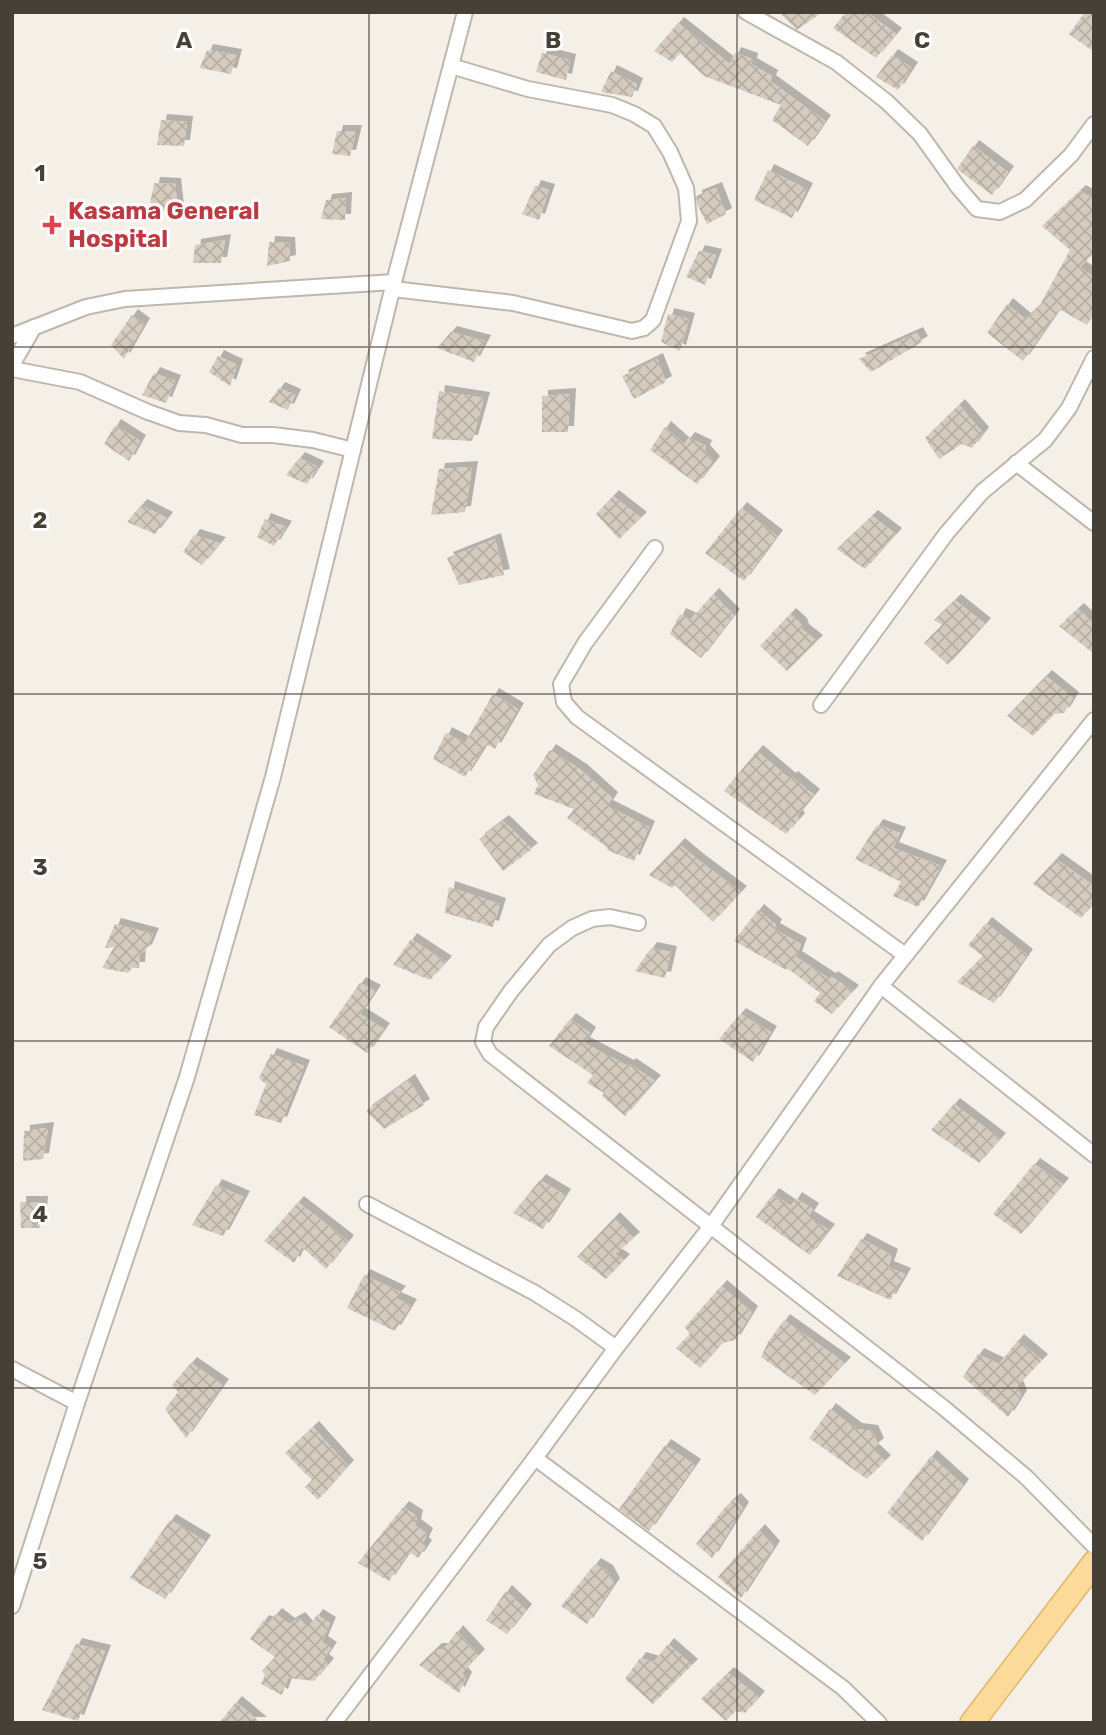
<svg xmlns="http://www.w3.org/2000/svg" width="1106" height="1735" font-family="Rubik,sans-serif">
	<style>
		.building { fill: url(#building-cross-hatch); filter: url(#shadow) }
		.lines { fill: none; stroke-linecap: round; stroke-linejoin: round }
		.street-casing { stroke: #bfb7ab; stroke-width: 18 }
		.primary-casing { stroke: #e2b668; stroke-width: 26 }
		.street { stroke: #fff; stroke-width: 14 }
		.primary { stroke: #fcda99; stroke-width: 23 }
		.grid { fill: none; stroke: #474037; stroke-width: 2; stroke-opacity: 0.55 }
		.health-dot { fill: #e0444e; stroke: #fff; stroke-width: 2.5 }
		.labels { text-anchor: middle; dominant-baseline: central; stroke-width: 6; stroke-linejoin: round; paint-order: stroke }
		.health-label { font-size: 24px; font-weight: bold; fill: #be3a42; stroke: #fff; text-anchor: start }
		.grid-label { font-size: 23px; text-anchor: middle; font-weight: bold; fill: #474037; stroke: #fff; stroke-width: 6; stroke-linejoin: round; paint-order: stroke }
	</style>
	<defs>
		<pattern id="building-cross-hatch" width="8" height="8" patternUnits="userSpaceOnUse" patternTransform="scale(1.75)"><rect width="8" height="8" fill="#d5cbbe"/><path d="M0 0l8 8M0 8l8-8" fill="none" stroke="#b8afa4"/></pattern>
		<filter id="shadow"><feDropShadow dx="6" dy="-6" stdDeviation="0" flood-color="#0004"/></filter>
	</defs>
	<rect width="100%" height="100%" fill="#f4f0e8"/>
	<g class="building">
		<path d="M 779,12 L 822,12 L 797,30 Z"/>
		<path d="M 846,12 L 857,12 L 863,16 L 868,13 L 896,34 L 876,58 L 833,28 Z"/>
		<path d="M 1085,12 L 1094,12 L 1094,52 L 1069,34 Z"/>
		<path d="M 678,23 L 730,64 L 735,53 L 752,59 L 751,64 L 772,76 L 770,81 L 825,121 L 808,146 L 772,120 L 781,105 L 704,76 L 680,53 L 672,62 L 654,51 Z"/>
		<path d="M 207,50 L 236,55 L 231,74 L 200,68 Z"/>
		<path d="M 542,53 L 570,60 L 566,80 L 536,72 Z"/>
		<path d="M 892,55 L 912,68 L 898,90 L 876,77 Z"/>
		<path d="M 611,71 L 637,84 L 632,97 L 601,92 Z"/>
		<path d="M 161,120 L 187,122 L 184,146 L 157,145 Z"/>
		<path d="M 337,131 L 356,131 L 350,156 L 332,154 Z"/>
		<path d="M 973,146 L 1008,172 L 992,195 L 957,169 Z"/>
		<path d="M 768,170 L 807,189 L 792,218 L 754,200 Z"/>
		<path d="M 154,183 L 175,184 L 178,211 L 149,210 Z"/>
		<path d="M 535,186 L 549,190 L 539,220 L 522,214 Z"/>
		<path d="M 716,188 L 726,214 L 707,224 L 697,204 L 696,196 Z"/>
		<path d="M 1080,191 L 1094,199 L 1094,253 L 1080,267 L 1094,277 L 1094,314 L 1087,325 L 1059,309 L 1023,361 L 987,333 L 1007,304 L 1025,319 L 1040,305 L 1070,250 L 1042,226 Z"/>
		<path d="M 346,198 L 345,220 L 321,219 L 326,200 Z"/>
		<path d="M 225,240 L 221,263 L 193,263 L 195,245 Z"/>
		<path d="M 269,242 L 289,243 L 290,261 L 267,266 Z"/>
		<path d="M 699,251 L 716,255 L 705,285 L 686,277 Z"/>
		<path d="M 668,314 L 689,319 L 680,351 L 661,342 Z"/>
		<path d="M 132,315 L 144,324 L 124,359 L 111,345 Z"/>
		<path d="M 451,332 L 485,341 L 474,362 L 437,348 Z"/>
		<path d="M 917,333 L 922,342 L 871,372 L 859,359 Z"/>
		<path d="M 218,356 L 237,365 L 230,386 L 209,372 Z"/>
		<path d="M 657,359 L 666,382 L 634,399 L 622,376 Z"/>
		<path d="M 154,373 L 175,381 L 166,403 L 142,395 Z"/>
		<path d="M 279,388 L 295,395 L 288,410 L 269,402 Z"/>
		<path d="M 439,391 L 484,398 L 472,441 L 432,439 Z"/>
		<path d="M 570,394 L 568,432 L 542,432 L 542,396 Z"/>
		<path d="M 959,405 L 983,433 L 972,448 L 962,444 L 939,459 L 925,438 Z"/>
		<path d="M 115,425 L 140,441 L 129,461 L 104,444 Z"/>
		<path d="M 665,427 L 684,444 L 689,438 L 706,446 L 704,451 L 714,462 L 697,484 L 650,450 Z"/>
		<path d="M 299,458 L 318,467 L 307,484 L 286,475 Z"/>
		<path d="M 472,467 L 465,512 L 431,515 L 439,469 Z"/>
		<path d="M 613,496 L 641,518 L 619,539 L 596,514 Z"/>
		<path d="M 141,505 L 167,518 L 155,534 L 127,522 Z"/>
		<path d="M 741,508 L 777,536 L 744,581 L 705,553 Z"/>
		<path d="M 872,516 L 896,534 L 865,569 L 837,549 Z"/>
		<path d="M 265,519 L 286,527 L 274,546 L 257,537 Z"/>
		<path d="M 194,535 L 220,543 L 202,565 L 183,552 Z"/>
		<path d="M 495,539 L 504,575 L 459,585 L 447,558 Z"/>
		<path d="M 713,594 L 734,615 L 701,658 L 670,634 L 680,614 L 691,619 Z"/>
		<path d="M 955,600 L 985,624 L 948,665 L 924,643 L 942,625 L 934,620 Z"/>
		<path d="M 1078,609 L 1094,624 L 1094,654 L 1059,626 Z"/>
		<path d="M 790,614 L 801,624 L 803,630 L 817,641 L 787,671 L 760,646 Z"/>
		<path d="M 1046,676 L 1073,698 L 1064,713 L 1054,714 L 1033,736 L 1007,716 Z"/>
		<path d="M 493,694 L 518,709 L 495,749 L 486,744 L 465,777 L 433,759 L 446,733 L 465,743 Z"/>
		<path d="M 550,750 L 581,770 L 612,798 L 607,806 L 649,827 L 634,861 L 607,850 L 608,848 L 567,818 L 574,809 L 534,794 L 538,785 L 533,775 Z"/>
		<path d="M 757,751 L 790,779 L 792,777 L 814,795 L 797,816 L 799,819 L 786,834 L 724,791 Z"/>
		<path d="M 503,821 L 532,849 L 503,871 L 479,839 Z"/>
		<path d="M 877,825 L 900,833 L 893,848 L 941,866 L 918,907 L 893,896 L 901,882 L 855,859 Z"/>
		<path d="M 679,844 L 698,860 L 741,892 L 713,922 L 675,885 L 672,888 L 649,875 Z"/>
		<path d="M 1056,859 L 1094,886 L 1094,903 L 1081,918 L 1033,884 Z"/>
		<path d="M 449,887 L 500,904 L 493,927 L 445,913 Z"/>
		<path d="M 758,910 L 776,925 L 774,929 L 801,944 L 796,957 L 830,979 L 832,977 L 853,991 L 832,1014 L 814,1001 L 820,993 L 787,968 L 786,970 L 734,941 Z"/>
		<path d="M 986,923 L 1027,955 L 994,1003 L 957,982 L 983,956 L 968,945 Z"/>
		<path d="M 115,924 L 153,934 L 146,950 L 140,954 L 139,968 L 132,968 L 128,973 L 102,968 L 114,947 L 105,948 Z"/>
		<path d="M 411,939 L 446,962 L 430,980 L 393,965 Z"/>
		<path d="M 651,948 L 671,952 L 665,978 L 635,971 Z"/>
		<path d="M 360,983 L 375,991 L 360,1014 L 384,1029 L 367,1053 L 329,1027 Z"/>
		<path d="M 740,1014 L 771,1032 L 753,1062 L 719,1039 Z"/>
		<path d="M 570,1019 L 590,1033 L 584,1043 L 628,1066 L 630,1064 L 655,1081 L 625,1116 L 602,1096 L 604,1093 L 587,1083 L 593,1075 L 549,1046 Z"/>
		<path d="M 271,1054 L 304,1066 L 281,1123 L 254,1115 L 266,1084 L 259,1078 Z"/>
		<path d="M 409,1080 L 424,1105 L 384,1129 L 366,1111 Z"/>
		<path d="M 954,1104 L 1000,1139 L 979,1163 L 931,1130 Z"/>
		<path d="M 48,1128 L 43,1159 L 23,1161 L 24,1131 Z"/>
		<path d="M 1034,1164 L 1063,1184 L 1021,1234 L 993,1214 Z"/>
		<path d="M 540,1180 L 565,1195 L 543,1229 L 513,1213 Z"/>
		<path d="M 216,1185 L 244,1197 L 223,1236 L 192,1225 Z"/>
		<path d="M 773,1194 L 791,1206 L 796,1198 L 813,1209 L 808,1217 L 829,1230 L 810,1255 L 756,1217 Z"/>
		<path d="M 20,1202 L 42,1202 L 40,1228 L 21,1228 Z"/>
		<path d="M 298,1202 L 348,1241 L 326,1269 L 302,1247 L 294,1263 L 264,1241 Z"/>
		<path d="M 614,1218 L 634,1238 L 615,1254 L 624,1260 L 606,1279 L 577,1257 Z"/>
		<path d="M 861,1239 L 892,1255 L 888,1267 L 905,1274 L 890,1300 L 837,1276 Z"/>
		<path d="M 364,1275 L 400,1292 L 395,1298 L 411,1305 L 395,1331 L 347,1308 Z"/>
		<path d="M 721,1286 L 752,1312 L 735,1340 L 722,1343 L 700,1368 L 676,1348 L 690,1334 L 685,1327 Z"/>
		<path d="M 784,1320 L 845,1363 L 815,1395 L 761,1357 L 768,1342 Z"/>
		<path d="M 1018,1340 L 1042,1360 L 1017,1386 L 1021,1396 L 1008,1417 L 963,1377 L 978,1354 L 999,1364 Z"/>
		<path d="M 191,1363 L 223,1385 L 186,1438 L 165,1409 L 178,1392 L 172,1385 Z"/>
		<path d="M 830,1409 L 856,1429 L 872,1431 L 878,1444 L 872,1449 L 885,1461 L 867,1479 L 809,1438 Z"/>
		<path d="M 313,1427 L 348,1466 L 318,1500 L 305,1487 L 312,1480 L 285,1453 Z"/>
		<path d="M 665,1445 L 695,1465 L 649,1531 L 619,1509 Z"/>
		<path d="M 931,1456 L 963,1485 L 922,1541 L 887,1513 Z"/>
		<path d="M 735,1499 L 743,1508 L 712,1558 L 696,1544 L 727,1505 Z"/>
		<path d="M 403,1507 L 417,1516 L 415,1525 L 427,1534 L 423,1543 L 426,1546 L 418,1558 L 409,1552 L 389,1581 L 358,1563 Z"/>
		<path d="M 170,1520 L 205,1541 L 165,1599 L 130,1578 Z"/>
		<path d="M 759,1530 L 774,1547 L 741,1598 L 718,1577 Z"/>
		<path d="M 595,1564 L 607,1571 L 614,1584 L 587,1624 L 561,1606 Z"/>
		<path d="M 506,1591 L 526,1610 L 507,1634 L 486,1620 Z"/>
		<path d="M 276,1614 L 289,1624 L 299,1618 L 308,1628 L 317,1615 L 330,1623 L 322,1642 L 331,1648 L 323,1660 L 328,1664 L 314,1681 L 288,1678 L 282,1695 L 261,1684 L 265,1675 L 262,1671 L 275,1657 L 250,1639 L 263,1621 L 268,1623 Z"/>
		<path d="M 457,1631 L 479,1655 L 462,1673 L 466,1678 L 459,1693 L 419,1665 L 436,1649 L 444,1649 Z"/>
		<path d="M 76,1644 L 105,1651 L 78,1721 L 42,1710 Z"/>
		<path d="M 668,1644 L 692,1665 L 653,1704 L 625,1679 L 640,1658 L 654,1662 Z"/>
		<path d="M 728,1673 L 759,1697 L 745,1713 L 735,1711 L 726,1721 L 701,1699 Z"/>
		<path d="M 236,1702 L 261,1723 L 219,1723 Z"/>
	</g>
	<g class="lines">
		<defs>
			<g id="street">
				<path d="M 746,12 L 836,62 L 887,102 L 920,134 L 958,187 L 977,209 L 1000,212 L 1025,200 L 1071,155 L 1094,124"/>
				<path d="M 393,289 L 513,303 L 632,331 L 644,328 L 653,320 L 689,221 L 686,188 L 670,152 L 654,126 L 634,114 L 612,105 L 528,89 L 451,66"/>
				<path d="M 12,336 L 86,307 L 125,299 L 394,282"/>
				<path d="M 12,365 L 34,327"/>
				<path d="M 12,369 L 80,382 L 148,412 L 179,423 L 206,425 L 242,435 L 273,435 L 313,440 L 353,450"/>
				<path d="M 1016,463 L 1094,523"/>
				<path d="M 655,548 L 585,643 L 561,684 L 564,702 L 577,717 L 905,955"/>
				<path d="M 821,705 L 946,534 L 982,492 L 1045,440 L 1069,408 L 1094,358"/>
				<path d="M 638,923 L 610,917 L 592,919 L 572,928 L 549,945 L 511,991 L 486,1027 L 483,1042 L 490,1054 L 944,1408 L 1026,1477 L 1094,1546"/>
				<path d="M 881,986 L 1094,1155"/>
				<path d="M 367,1204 L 535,1293 L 576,1319 L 616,1348"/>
				<path d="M 12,1369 L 77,1403"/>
				<path d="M 535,1458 L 843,1688 L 879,1723"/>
				<path d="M 12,1606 L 77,1403 L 187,1077 L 273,777 L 394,282 L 465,12"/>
				<path d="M 334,1723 L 535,1458 L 616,1348 L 711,1226 L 881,986 L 1094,720"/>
			</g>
			<path id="primary" d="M 972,1723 L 1094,1563"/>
		</defs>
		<use href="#street" class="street-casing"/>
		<use href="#primary" class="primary-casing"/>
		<use href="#street" class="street"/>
		<use href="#primary" class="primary"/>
	</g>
	<path class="grid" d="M 369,12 L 369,1723M 737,12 L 737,1723M 12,347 L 1094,347M 12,694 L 1094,694M 12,1041 L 1094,1041M 12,1388 L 1094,1388"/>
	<path class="health-dot" d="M48.5 214.5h7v7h7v7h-7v7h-7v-7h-7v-7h7z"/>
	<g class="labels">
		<g class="health-label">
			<text x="68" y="211">Kasama General<tspan x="68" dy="28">Hospital</tspan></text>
		</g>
	</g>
	<g class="grid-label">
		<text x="184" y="48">A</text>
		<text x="553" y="48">B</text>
		<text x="922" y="48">C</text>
		<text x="40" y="181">1</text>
		<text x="40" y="528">2</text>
		<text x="40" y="875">3</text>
		<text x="40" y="1222">4</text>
		<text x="40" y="1569">5</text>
	</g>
	<rect width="1106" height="1735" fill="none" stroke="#474037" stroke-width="28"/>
</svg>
